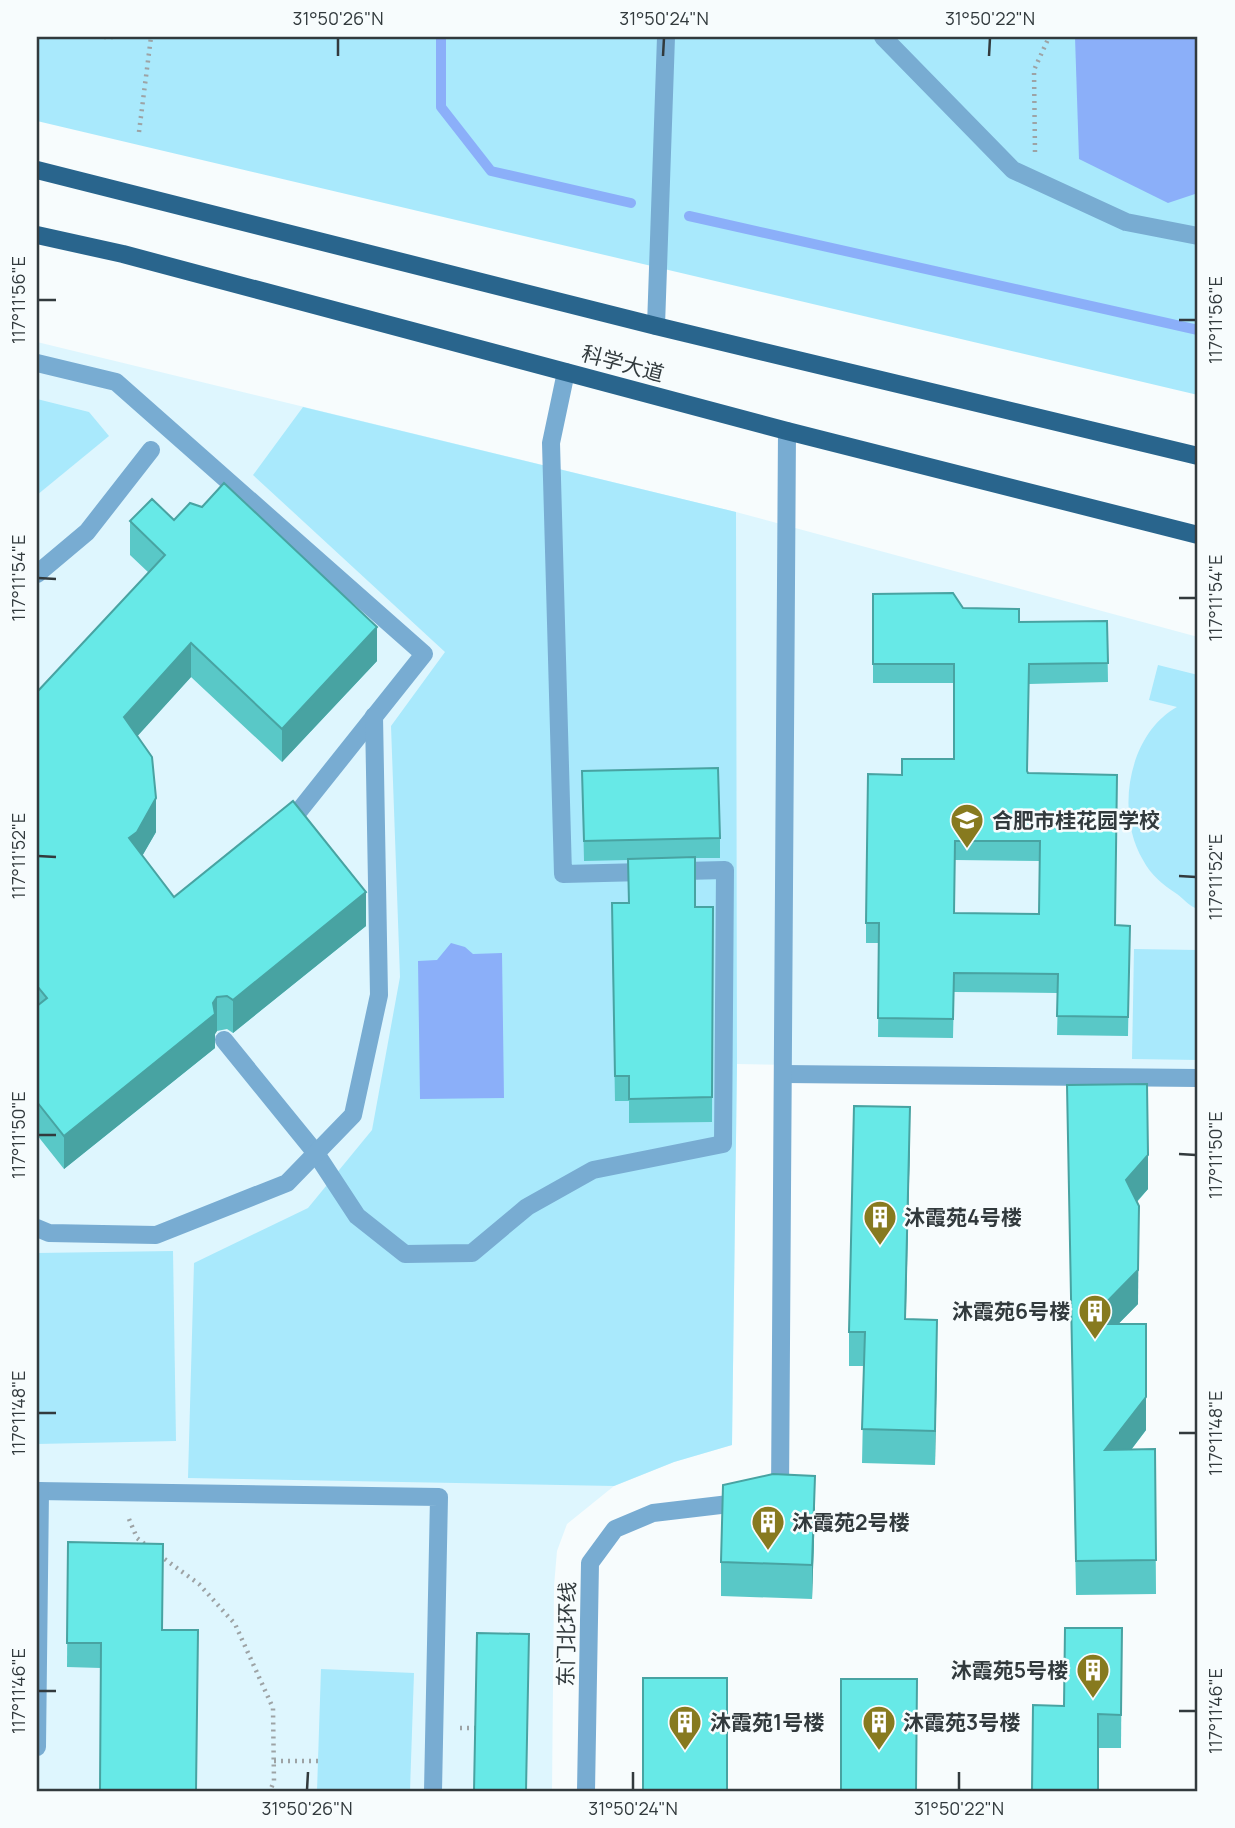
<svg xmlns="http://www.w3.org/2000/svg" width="1235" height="1828" font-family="Manrope,'Noto Sans SC',sans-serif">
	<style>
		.built { fill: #def6fe }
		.green { fill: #a9e9fc }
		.water { fill: #8baff9 }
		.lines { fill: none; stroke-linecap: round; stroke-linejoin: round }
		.stream { stroke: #8baff9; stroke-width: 10 }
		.path { stroke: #9da3a5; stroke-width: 4.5; stroke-dasharray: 2 5; stroke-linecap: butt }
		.minor { stroke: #78acd2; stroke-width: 18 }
		.major { stroke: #29658d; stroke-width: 18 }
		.wall { fill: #59c8c7; fill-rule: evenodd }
		.shaded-wall { fill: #48a3a2 }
		.building { fill: #67e9e7; stroke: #48a3a2; stroke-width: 2; fill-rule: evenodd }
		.ticks { fill: none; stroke: #323a3d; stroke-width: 2.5 }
		.labels { text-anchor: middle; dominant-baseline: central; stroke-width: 5; stroke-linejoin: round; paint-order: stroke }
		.street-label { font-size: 21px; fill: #323a3d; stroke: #f7fcfd }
		.poi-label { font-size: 21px; font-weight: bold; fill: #323a3d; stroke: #f7fcfd; text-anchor: start }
		.neatline { fill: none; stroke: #323a3d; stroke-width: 2.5 }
		.ticks-label { font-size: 18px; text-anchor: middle; fill: #323a3d }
	</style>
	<rect width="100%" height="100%" fill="#f7fcfd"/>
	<path class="built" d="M 37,342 L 736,512 L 1198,637 L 1198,1071 L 737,1064 L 732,1445 L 674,1462 L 614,1486 L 567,1524 L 557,1551 L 554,1586 L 552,1791 L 37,1791 Z"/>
	<g class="green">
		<path d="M 37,37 L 1198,37 L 1198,395 L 37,121 Z"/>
		<path d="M 37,399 L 89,412 L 109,436 L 37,495 Z"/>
		<path d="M 303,407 L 736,512 L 737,1064 L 732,1445 L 674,1462 L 614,1486 L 188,1478 L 194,1263 L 308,1208 L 372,1130 L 400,977 L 391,726 L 445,652 L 253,475 Z"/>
		<path d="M 1158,665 L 1198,675 L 1198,909 C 1190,907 1184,899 1177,894 C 1163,885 1151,875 1143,860 C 1115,813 1128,734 1177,707 L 1149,700 Z"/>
		<path d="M 1134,949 L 1198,950 L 1198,1060 L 1132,1059 Z"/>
		<path d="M 173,1251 L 176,1441 L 37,1444 L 37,1253 Z"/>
		<path d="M 321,1669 L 414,1673 L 410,1791 L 317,1791 Z"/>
	</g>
	<g class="water">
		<path d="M 1075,37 L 1198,37 L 1198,193 L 1168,203 L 1079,159 Z"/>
		<path d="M 451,943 L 465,947 L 473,954 L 502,953 L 504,1098 L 420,1099 L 418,961 L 437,960 Z"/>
	</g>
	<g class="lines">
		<g class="stream">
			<path d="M 441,37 L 441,107 L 491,171 L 631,203"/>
			<path d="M 689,216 L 1198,330"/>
		</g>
		<g class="path">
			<path d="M 104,37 L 117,37"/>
			<path d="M 139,132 L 151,37"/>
			<path d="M 1035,152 L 1034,70 L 1049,37"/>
			<path d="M 129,1519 L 137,1538 L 147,1546"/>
			<path d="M 159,1555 L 199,1584 L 235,1624 L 273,1708 L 274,1781 L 270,1791"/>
			<path d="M 460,1728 L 476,1728"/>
			<path d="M 274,1761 L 318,1761"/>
		</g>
		<g class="minor">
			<path d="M 883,37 L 1013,170 L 1126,222 L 1198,236"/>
			<path d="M 656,326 L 666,37"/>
			<path d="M 37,363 L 116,382 L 424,654 L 299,811"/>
			<path d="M 37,574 L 87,532 L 151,450"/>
			<path d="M 224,1040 L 315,1152 L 357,1216 L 405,1254 L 472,1253 L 527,1207 L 593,1170 L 723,1144 L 725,870 L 563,874 L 551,443 L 566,372"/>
			<path d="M 785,1074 L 1198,1078"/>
			<path d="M 37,1228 L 49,1233 L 156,1235 L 287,1183 L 353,1115 L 379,995 L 374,716"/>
			<path d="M 37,1491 L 439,1497 L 433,1791"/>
			<path d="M 777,1495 L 780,1495 L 787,431"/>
			<path d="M 37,1747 L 40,1491"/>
			<path d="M 586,1791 L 590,1563 L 615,1529 L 653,1513 L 746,1502"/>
		</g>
		<g class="major">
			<path d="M 37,170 L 656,326 L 1198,456"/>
			<path d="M 37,235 L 123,254 L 787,431 L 1198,535"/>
		</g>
	</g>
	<g class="wall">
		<path d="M 174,520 L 377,661 L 282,762 L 191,677 L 137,736 L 156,832 L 142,856 L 174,897 L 366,926 L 233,1033 L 227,1029 L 217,1031 L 215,1034 L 215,1048 L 64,1169 L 37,1135 L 37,692 L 149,573 L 130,555 L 130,521 Z"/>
		<path d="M 873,594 L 963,608 L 1019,622 L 1107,621 L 1108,682 L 1029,684 L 1027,772 L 1116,925 L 1130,926 L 1128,1036 L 1057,1035 L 1058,993 L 954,992 L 953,1038 L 878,1037 L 879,943 L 866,943 L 866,923 L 902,775 L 954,759 L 954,683 L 873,683 ZM 955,860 L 1040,861 L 1039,914 L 955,913 Z"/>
		<path d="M 582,771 L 720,838 L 720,858 L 695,858 L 695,907 L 713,907 L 712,1122 L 629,1123 L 629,1101 L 615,1101 L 612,928 L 628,903 L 628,860 L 584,861 Z"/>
		<path d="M 1067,1085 L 1148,1189 L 1137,1202 L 1138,1304 L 1118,1324 L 1146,1324 L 1146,1430 L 1131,1450 L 1155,1449 L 1156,1594 L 1076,1595 Z"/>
		<path d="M 910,1141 L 905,1319 L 937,1354 L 935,1465 L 862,1463 L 864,1366 L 849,1366 L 849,1332 Z"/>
		<path d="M 815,1509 L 812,1599 L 721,1596 L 721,1562 Z"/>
		<path d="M 68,1542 L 163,1544 L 101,1668 L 67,1667 Z"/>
		<path d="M 1122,1628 L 1121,1748 L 1098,1748 L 1064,1706 Z"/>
	</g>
	<g class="shaded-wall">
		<path d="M 377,627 L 377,661 L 282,762 L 282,729 Z"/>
		<path d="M 191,643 L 191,677 L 124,751 L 124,717 Z"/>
		<path d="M 156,798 L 156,832 L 137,865 L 129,838 Z"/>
		<path d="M 366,892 L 366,926 L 233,1033 L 233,1000 Z"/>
		<path d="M 217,997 L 217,1031 L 215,1034 L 215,1048 L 64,1169 L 64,1136 L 213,1003 Z"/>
		<path d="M 910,1107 L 910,1141 L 905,1353 L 905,1319 Z"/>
		<path d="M 1148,1155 L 1148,1189 L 1126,1213 L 1126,1180 Z"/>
		<path d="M 1139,1206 L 1138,1304 L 1085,1358 L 1085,1324 Z"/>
		<path d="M 937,1320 L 937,1354 L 935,1465 L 935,1431 Z"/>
		<path d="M 1146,1397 L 1146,1430 L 1105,1484 L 1105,1450 Z"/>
		<path d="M 815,1476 L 815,1509 L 812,1599 L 812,1565 Z"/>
	</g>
	<g class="building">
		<path d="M 224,483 L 377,627 L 282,729 L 191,643 L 124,717 L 152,757 L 156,798 L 137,832 L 129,838 L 174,897 L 293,801 L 366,892 L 233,1000 L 227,996 L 217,997 L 213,1003 L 215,1014 L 64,1136 L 37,1102 L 37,1006 L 47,998 L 37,986 L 37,692 L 165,555 L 130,521 L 152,499 L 174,520 L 190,503 L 202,507 Z"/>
		<path d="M 953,593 L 963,608 L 1019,609 L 1019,622 L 1107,621 L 1108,663 L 1029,664 L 1027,771 L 1028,773 L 1117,775 L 1115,925 L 1130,926 L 1128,1017 L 1057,1016 L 1058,974 L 954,973 L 953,1019 L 878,1018 L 879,923 L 866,923 L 868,774 L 902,775 L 902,759 L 954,759 L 954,664 L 873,664 L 873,594 ZM 955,841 L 1040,841 L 1039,914 L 954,913 Z"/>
		<path d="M 718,768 L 720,838 L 584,841 L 582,771 Z"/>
		<path d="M 695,857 L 695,907 L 713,907 L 712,1097 L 629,1099 L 629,1076 L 615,1076 L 612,903 L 629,903 L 628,859 Z"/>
		<path d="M 1147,1084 L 1148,1155 L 1126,1180 L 1139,1206 L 1138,1270 L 1085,1324 L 1146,1324 L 1146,1397 L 1105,1450 L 1155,1449 L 1156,1560 L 1076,1561 L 1067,1085 Z"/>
		<path d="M 854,1106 L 910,1107 L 905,1319 L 937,1320 L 935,1431 L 862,1429 L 865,1332 L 849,1332 Z"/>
		<path d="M 773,1474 L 815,1476 L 812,1565 L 721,1562 L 723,1485 Z"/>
		<path d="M 68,1542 L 163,1544 L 162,1630 L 198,1630 L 196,1791 L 100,1791 L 101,1643 L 67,1643 Z"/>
		<path d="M 1065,1628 L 1122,1628 L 1121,1715 L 1098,1714 L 1098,1791 L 1032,1791 L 1033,1705 L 1064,1706 Z"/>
		<path d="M 477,1633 L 529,1634 L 526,1791 L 474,1791 Z"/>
		<rect x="643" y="1678" width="84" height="113"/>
		<path d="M 841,1679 L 917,1679 L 916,1791 L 841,1791 Z"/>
	</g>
	<path class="ticks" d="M 338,56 L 338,38M 663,56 L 664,38M 989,56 L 990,38M 38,300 L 56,300M 1179,320 L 1196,320M 38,578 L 56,579M 1179,598 L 1196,598M 38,856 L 56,857M 1179,876 L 1196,877M 38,1135 L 56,1135M 1179,1154 L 1196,1155M 38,1413 L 56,1413M 1179,1433 L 1196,1433M 38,1691 L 56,1691M 1179,1711 L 1196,1711M 307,1790 L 308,1772M 633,1790 L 633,1772M 959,1790 L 959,1772"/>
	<defs>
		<symbol id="school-pin" viewBox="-11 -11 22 30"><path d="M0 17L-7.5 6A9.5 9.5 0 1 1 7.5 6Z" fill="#877a1f" stroke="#f7fcfd"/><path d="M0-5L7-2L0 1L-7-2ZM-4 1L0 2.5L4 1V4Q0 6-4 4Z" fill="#fff"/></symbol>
		<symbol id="building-pin" viewBox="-11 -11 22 30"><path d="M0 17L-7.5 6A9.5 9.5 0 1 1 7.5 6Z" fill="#877a1f" stroke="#f7fcfd"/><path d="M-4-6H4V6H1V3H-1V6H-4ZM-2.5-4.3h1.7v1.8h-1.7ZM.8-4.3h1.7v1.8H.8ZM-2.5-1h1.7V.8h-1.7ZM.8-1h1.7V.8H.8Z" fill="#fff"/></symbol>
	</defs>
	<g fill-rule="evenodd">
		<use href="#school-pin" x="948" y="801" width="38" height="52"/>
		<use href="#building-pin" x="861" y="1198" width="38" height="52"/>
		<use href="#building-pin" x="1076" y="1292" width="38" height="52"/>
		<use href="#building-pin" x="749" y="1503" width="38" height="52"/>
		<use href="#building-pin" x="1074" y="1651" width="38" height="52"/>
		<use href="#building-pin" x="666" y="1703" width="38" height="52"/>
		<use href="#building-pin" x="860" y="1703" width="38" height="52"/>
	</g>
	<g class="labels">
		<g class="street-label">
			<text transform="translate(623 363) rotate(15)">科学大道</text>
			<text transform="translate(566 1634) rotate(-89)">东门北环线</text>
		</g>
		<g class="poi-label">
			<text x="992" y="820">合肥市桂花园学校</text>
			<text x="904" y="1217">沐霞苑4号楼</text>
			<text x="1070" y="1311" text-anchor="end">沐霞苑6号楼</text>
			<text x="792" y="1522">沐霞苑2号楼</text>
			<text x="1068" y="1670" text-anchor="end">沐霞苑5号楼</text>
			<text x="710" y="1722">沐霞苑1号楼</text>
			<text x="903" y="1722">沐霞苑3号楼</text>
		</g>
	</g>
	<rect width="1235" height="1828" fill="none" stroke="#f7fcfd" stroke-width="77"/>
	<rect x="38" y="38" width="1158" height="1752" class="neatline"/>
	<g class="ticks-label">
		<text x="338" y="25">31°50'26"N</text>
		<text x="664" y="25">31°50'24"N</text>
		<text x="990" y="25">31°50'22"N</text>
		<text transform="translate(19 300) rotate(-90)" y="6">117°11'56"E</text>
		<text transform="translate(1216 320) rotate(-90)" y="6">117°11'56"E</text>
		<text transform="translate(19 578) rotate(-90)" y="6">117°11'54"E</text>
		<text transform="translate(1216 598) rotate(-90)" y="6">117°11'54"E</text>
		<text transform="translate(19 856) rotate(-90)" y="6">117°11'52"E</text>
		<text transform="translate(1216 877) rotate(-90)" y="6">117°11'52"E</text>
		<text transform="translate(19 1135) rotate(-90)" y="6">117°11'50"E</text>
		<text transform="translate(1216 1155) rotate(-90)" y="6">117°11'50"E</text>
		<text transform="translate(19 1413) rotate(-90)" y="6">117°11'48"E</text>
		<text transform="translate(1216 1433) rotate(-90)" y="6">117°11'48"E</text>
		<text transform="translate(19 1691) rotate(-90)" y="6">117°11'46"E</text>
		<text transform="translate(1216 1711) rotate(-90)" y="6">117°11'46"E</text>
		<text x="307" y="1815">31°50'26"N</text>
		<text x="633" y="1815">31°50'24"N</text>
		<text x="959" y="1815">31°50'22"N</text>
	</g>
</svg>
